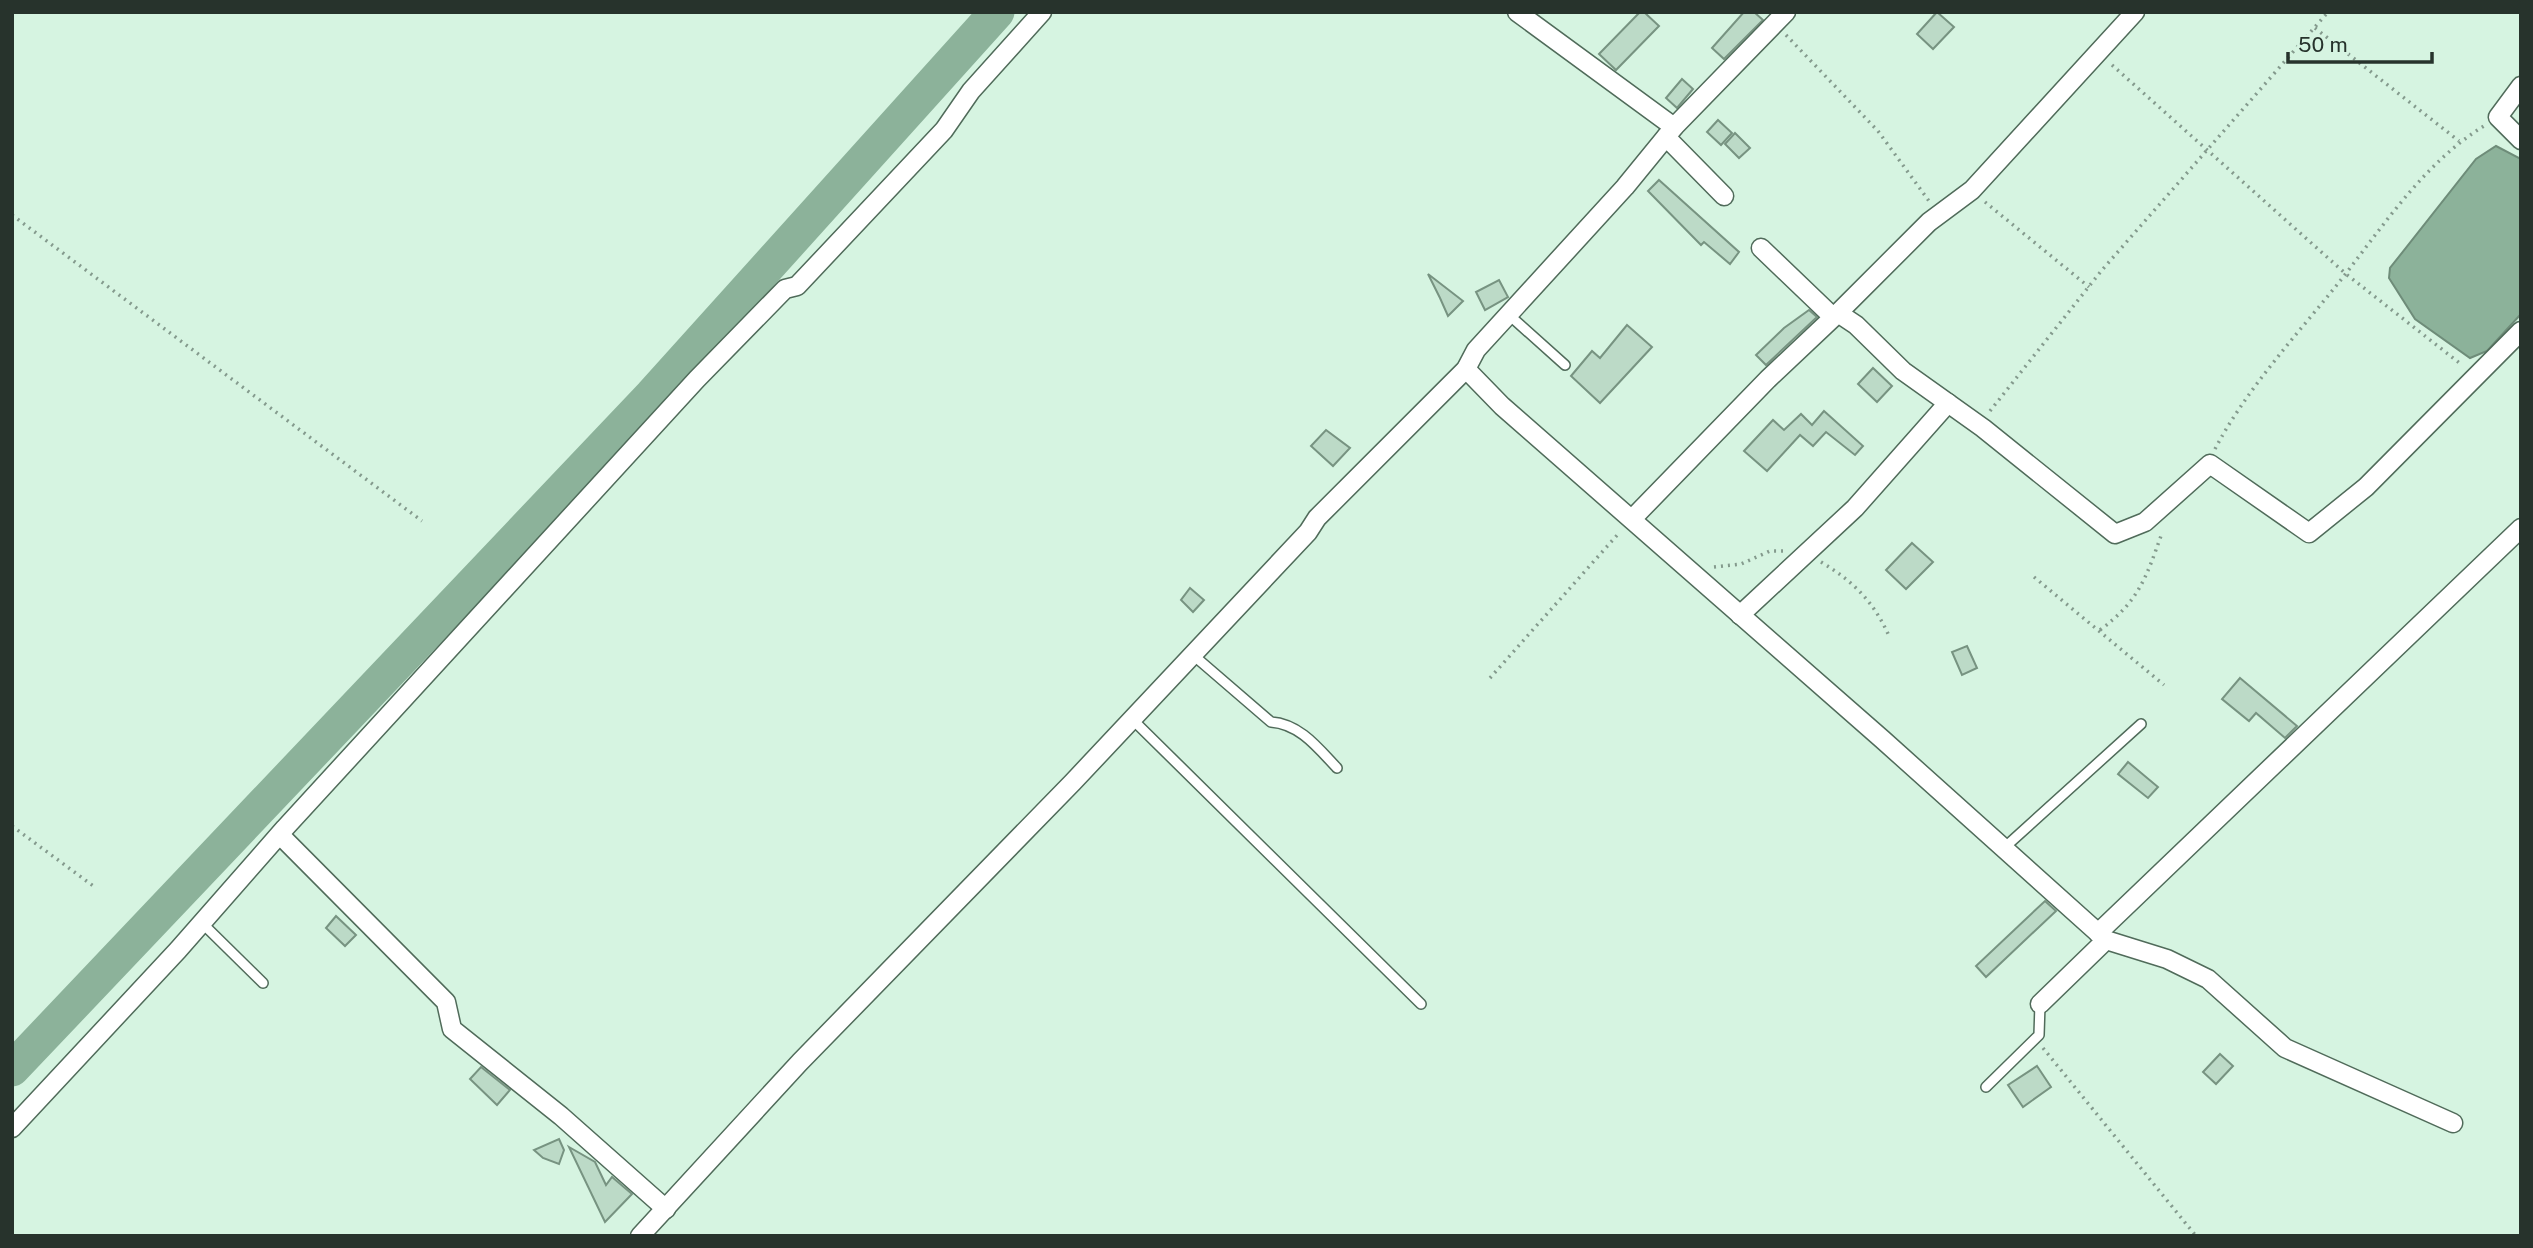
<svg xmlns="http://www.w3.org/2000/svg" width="2533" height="1248" font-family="'Public Sans',sans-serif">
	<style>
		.water { fill: #8cb29a; stroke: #6e8c79; stroke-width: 2 }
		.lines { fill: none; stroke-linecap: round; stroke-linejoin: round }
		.river { stroke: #8cb29a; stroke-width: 35 }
		.building { fill: #bcdac7; stroke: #779381; stroke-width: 2 }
		.lane-casing { stroke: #506b5a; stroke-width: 12 }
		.street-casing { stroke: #506b5a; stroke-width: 21 }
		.path { stroke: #849a8d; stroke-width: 3.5; stroke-dasharray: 2 5; stroke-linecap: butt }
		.lane { stroke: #fff; stroke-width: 9 }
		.street { stroke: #fff; stroke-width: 18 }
	</style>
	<rect width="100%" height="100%" fill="#d6f4e1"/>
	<path class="water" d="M 2496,146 L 2521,159 L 2521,314 L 2487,351 L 2470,358 L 2415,319 L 2389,278 L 2390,268 L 2476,159 Z"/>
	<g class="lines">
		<path class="river" d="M 12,1069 L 652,395 L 997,12"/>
	</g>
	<g class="building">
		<path d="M 1640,12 L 1644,12 L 1659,26 L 1616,70 L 1599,54 Z"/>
		<path d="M 1744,12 L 1754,12 L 1763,20 L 1724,59 L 1712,48 Z"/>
		<path d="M 1937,12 L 1954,27 L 1933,49 L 1917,34 Z"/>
		<path d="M 1682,79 L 1693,89 L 1677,108 L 1666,98 Z"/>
		<path d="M 1718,120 L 1732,133 L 1721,145 L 1707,132 Z"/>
		<path d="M 1735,133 L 1750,148 L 1739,158 L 1725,144 Z"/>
		<path d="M 1659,180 L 1739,252 L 1730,264 L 1704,242 L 1701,245 L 1648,191 Z"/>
		<path d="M 1428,274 L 1463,301 L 1448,316 L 1440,298 Z"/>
		<path d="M 1499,280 L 1508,297 L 1485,310 L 1476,292 Z"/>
		<path d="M 1809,310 L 1817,317 L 1766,365 L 1756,355 L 1784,328 Z"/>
		<path d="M 1627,325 L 1652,347 L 1600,403 L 1571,376 L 1592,351 L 1600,358 Z"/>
		<path d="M 1873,368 L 1892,386 L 1877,402 L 1858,384 Z"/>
		<path d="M 1824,411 L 1863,446 L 1855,455 L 1826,432 L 1813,446 L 1800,435 L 1767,471 L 1744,451 L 1773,420 L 1784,430 L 1801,414 L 1812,425 Z"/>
		<path d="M 1326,430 L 1350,448 L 1333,466 L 1311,446 Z"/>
		<path d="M 1912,543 L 1933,562 L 1906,589 L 1886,570 Z"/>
		<path d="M 1190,588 L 1204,600 L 1193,612 L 1181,600 Z"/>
		<path d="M 1967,646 L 1977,668 L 1962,675 L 1952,652 Z"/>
		<path d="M 2240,678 L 2297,726 L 2285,738 L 2256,713 L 2249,721 L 2222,699 Z"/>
		<path d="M 2128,762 L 2158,787 L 2148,798 L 2118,774 Z"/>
		<path d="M 2045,901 L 2056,911 L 1986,977 L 1976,966 Z"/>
		<path d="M 336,916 L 356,935 L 345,946 L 326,928 Z"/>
		<path d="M 2220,1054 L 2233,1066 L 2216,1084 L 2203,1072 Z"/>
		<path d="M 2037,1066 L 2051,1087 L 2023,1107 L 2008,1085 Z"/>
		<path d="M 481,1067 L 510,1090 L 497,1105 L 470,1079 Z"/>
		<path d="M 559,1139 L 564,1150 L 559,1164 L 543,1158 L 534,1150 Z"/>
		<path d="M 569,1147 L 595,1162 L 606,1185 L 612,1177 L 632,1194 L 605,1222 Z"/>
	</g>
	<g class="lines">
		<defs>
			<g id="lane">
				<path d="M 1508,314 L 1565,365"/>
				<path d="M 1192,654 L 1271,722 C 1300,724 1318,748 1337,768"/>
				<path d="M 1132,719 L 1421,1004"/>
				<path d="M 2004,848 L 2141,724"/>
				<path d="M 202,923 L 263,983"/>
				<path d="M 1986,1087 L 2039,1035 L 2040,1004"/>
			</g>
			<g id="street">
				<path d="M 1517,12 L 1674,127"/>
				<path d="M 2521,86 L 2498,117 L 2521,140"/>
				<path d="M 1666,137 L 1724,196"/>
				<path d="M 1761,248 L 1833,317"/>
				<path d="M 1838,313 L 1929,222 L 1972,190 L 2135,12"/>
				<path d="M 1466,369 L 1502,406 L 1882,739 L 2106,940 L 2040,1004"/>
				<path d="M 1632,519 L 1768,379 L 1838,313 L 1856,325 L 1903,371 L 1983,428 L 2115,534 L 2145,522 L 2210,464 L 2309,533 L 2366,487 L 2521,331"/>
				<path d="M 1740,615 L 1855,508 L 1948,403"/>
				<path d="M 280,835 L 446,1002 L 452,1029 L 561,1116 L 666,1209"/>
				<path d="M 2098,933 L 2521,528"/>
				<path d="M 2106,940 L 2167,959 L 2208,979 L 2285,1048 L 2453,1123"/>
				<path d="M 12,1128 L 178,950 L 285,828 L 697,379 L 785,289 L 797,286 L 944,130 L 971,91 L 1042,12"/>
				<path d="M 640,1236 L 800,1062 L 1073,782 L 1308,532 L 1317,518 L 1466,369 L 1476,350 L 1625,187 L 1674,127 L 1786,12"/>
			</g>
		</defs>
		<use href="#lane" class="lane-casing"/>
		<use href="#street" class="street-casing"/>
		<g class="path">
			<path d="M 2315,28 L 2459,141"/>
			<path d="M 1786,35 L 1878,131 L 1929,201"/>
			<path d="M 2112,65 L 2346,274 L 2462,365"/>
			<path d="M 1985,202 L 2089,287"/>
			<path d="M 12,215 L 422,521"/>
			<path d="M 1990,411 L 2102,270 L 2328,12"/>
			<path d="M 2215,449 C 2246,390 2294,338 2336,286 C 2380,231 2423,163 2484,126"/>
			<path d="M 1821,562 C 1853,581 1874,602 1889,636"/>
			<path d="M 1714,567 L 1741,564 L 1770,551 L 1783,551"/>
			<path d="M 2034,577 L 2164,685"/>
			<path d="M 2100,630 C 2139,601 2146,578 2162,533"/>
			<path d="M 1490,678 L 1619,533"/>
			<path d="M 12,826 L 96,888"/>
			<path d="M 2043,1048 L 2196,1236"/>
		</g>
		<use href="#lane" class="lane"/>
		<use href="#street" class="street"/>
	</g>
	<rect width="2533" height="1248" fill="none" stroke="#27332c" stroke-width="28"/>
	<path d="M2288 52v10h144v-10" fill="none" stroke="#27332c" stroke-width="3.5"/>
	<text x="2298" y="52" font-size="21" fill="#27332c" stroke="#d6f4e1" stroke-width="5" paint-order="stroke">50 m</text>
</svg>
